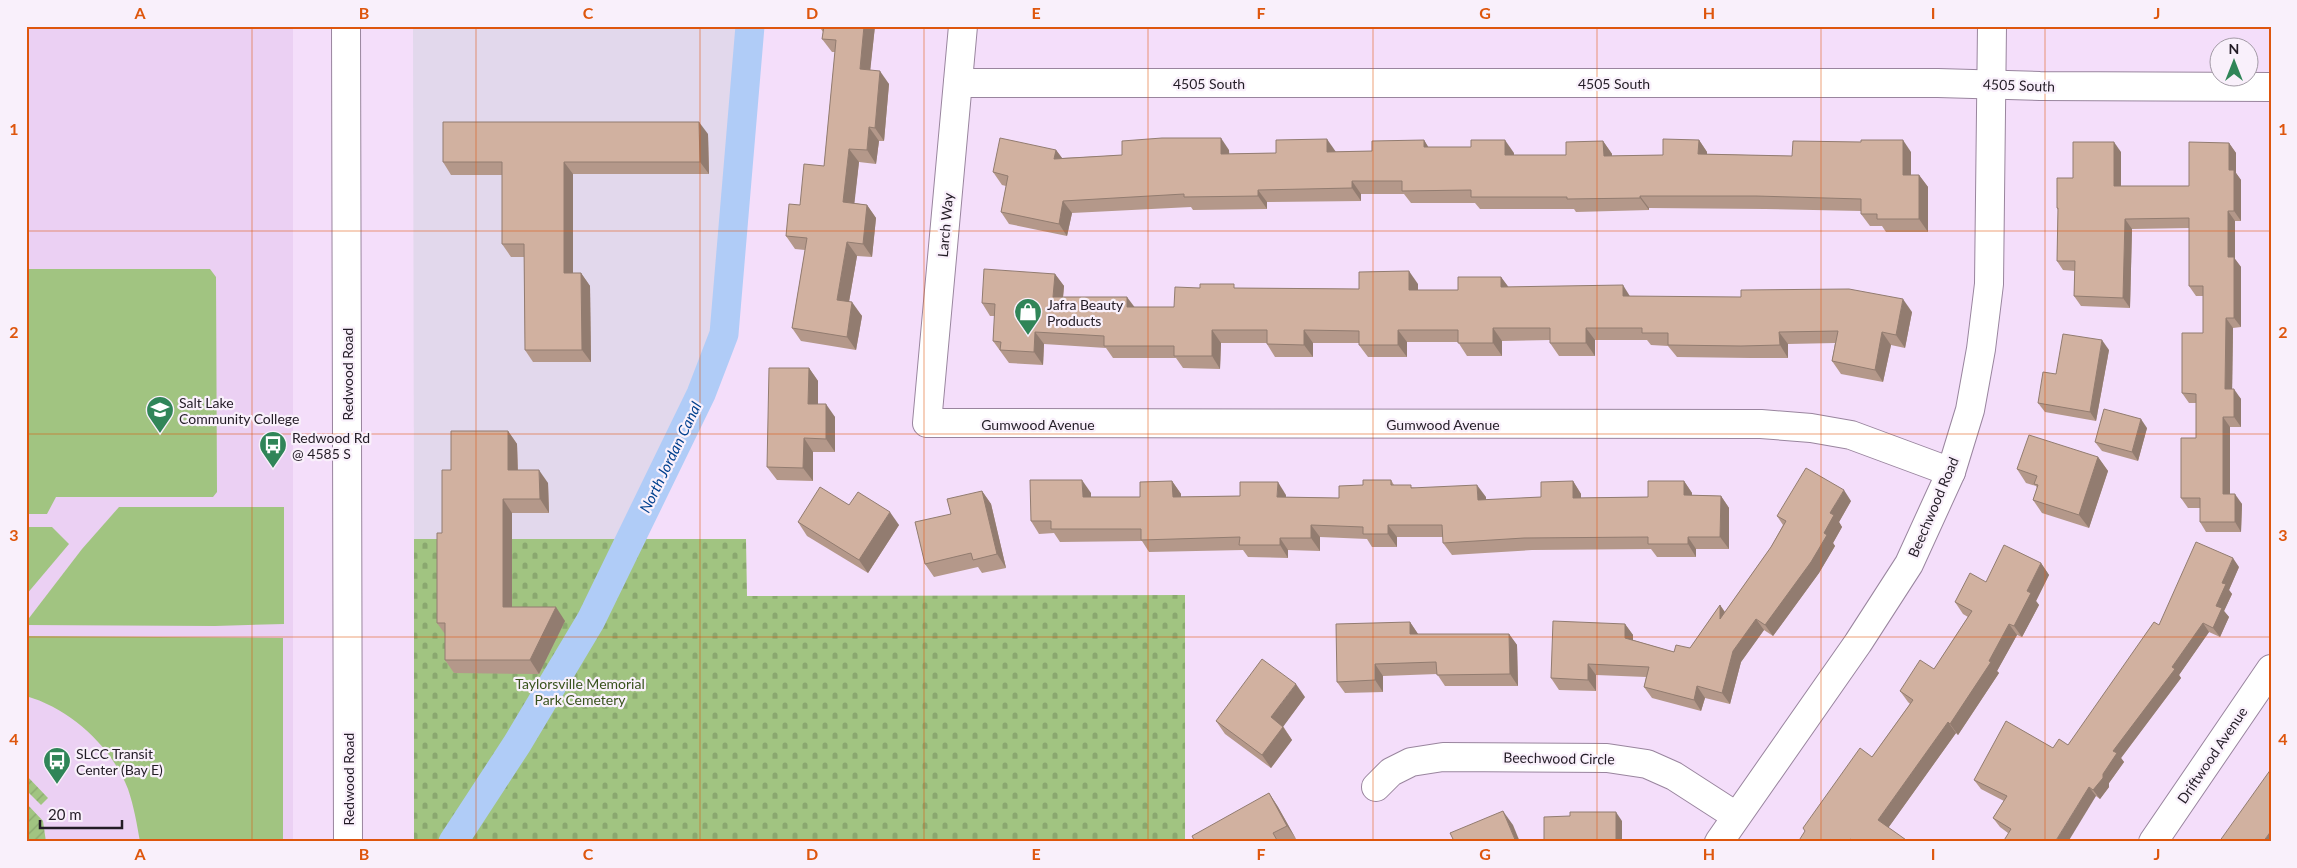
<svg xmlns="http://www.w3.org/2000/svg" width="2297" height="868" font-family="Lato,sans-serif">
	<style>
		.commercial { fill: #e2d8ec }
		.built { fill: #ebd0f3 }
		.grass { fill: #a1c481 }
		.cemetery { fill: url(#cemetery-stones) }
		.garden { fill: url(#garden-furrows) }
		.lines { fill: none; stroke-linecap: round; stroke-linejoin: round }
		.canal { stroke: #b0ccf7; stroke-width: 29 }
		.minor-casing { stroke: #99859e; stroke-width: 30 }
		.major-casing { stroke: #99859e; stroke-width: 30 }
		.minor { stroke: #fff; stroke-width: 28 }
		.major { stroke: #fff; stroke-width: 28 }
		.wall { fill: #b4988a }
		.shaded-wall { fill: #927c70 }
		.building { fill: #d1b1a0; stroke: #927c70 }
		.grid { fill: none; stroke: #de560d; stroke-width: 1; stroke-opacity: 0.55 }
		.labels { text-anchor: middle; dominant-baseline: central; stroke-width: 4.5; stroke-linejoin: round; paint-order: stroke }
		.street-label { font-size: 14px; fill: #231c26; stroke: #f9f0fb }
		.poi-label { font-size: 14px; fill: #231c26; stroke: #f9f0fb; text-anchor: start }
		.park-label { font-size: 14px; fill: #38521c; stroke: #f9f0fb }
		.water-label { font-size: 15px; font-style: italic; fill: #01408e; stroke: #f9f0fb }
		.neatline { fill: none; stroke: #de560d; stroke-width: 2 }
		.grid-label { font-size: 16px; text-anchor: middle; font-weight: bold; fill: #de560d }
	</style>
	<defs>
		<pattern id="cemetery-stones" width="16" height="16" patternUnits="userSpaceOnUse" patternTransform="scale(1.25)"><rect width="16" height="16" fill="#a1c481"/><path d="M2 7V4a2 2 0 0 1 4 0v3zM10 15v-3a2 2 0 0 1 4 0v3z" fill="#8aa86f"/></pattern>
		<pattern id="garden-furrows" width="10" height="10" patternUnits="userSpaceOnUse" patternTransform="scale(1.25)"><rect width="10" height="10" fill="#a1c481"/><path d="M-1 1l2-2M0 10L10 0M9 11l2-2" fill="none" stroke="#8aa86f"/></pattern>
	</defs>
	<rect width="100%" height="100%" fill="#f4defa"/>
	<path class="commercial" d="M 413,26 L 737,26 L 712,343 L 617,539 L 414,539 Z"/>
	<rect class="built" x="26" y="26" width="267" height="816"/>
	<g class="grass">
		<path d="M 210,269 L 216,277 L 217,492 L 213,497 L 56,497 L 47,514 L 26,514 L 26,269 Z"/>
		<path d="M 119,507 L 284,507 L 284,624 L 215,626 L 26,625 L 26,622 L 82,549 Z"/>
		<path d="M 26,527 L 52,527 L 69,544 L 26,595 Z"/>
		<path d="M 26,636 L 283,638 L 283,842 L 140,842 C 137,824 134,807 128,789 C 111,746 71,709 26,696 Z"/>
	</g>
	<path class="cemetery" d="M 414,539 L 746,539 L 747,596 L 1185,595 L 1185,842 L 414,842 Z"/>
	<g class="garden">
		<path d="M 26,775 L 48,798 L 41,805 L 26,790 Z"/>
		<path d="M 26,803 L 43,821 L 46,842 L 26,842 Z"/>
	</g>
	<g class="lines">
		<path class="canal" d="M 453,842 L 517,744 L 591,620 L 701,394 L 724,334 L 750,26"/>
		<defs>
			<g id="minor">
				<path d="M 963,26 L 927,423 L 1761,424 L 1811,428 L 1851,435 L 1951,472"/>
				<path d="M 958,83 L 1938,83 L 2040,86 L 2271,87"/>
				<path d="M 1376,787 L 1391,772 L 1411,762 L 1443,757 L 1607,758 L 1647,764 L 1674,776 L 1736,816"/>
				<path d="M 1719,842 L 1858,643 L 1909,564 L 1951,472 L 1970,410 L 1981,349 L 1989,284 L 1992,26"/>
				<path d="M 2153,842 L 2271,669"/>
			</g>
			<path id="major" d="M 346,26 L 348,842"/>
		</defs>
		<use href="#minor" class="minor-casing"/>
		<use href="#major" class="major-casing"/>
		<use href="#minor" class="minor"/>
		<use href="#major" class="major"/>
	</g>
	<g class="wall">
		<path d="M 446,26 L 493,26 L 493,29 L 449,29 Z"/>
		<path d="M 819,26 L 875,26 L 870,70 L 889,84 L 884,141 L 879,141 L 876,164 L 859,162 L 854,203 L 867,205 L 876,218 L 872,257 L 857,256 L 849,302 L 862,316 L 856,350 L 801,341 L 792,328 L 805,250 L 795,249 L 786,236 L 800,205 L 824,166 L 835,52 L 832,52 L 822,39 L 823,32 Z"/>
		<path d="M 1840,26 L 1914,26 L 1914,27 L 1841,27 Z"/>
		<path d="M 2209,26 L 2241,26 L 2241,28 L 2210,28 Z"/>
		<path d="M 708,134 L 709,174 L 573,174 L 573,273 L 581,273 L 590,286 L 591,362 L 533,362 L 525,350 L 524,257 L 511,257 L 502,244 L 502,175 L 451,175 L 443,162 Z"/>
		<path d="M 1424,140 L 1428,147 L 1514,153 L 1514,155 L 1566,155 L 1603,141 L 1612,154 L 1612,156 L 1663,155 L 1699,140 L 1707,152 L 1707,154 L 1792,156 L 1911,152 L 1911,175 L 1919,175 L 1928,187 L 1928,232 L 1886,232 L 1882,226 L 1870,226 L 1861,214 L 1861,211 L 1765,209 L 1649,208 L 1649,210 L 1576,212 L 1574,209 L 1480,209 L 1475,203 L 1411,203 L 1404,194 L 1361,194 L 1361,201 L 1267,202 L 1267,209 L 1193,210 L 1191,207 L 1072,213 L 1067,236 L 1009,224 L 1001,212 L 1006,186 L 1002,185 L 993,172 L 1056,150 L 1062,158 L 1229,150 L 1229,154 L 1372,151 Z"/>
		<path d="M 2229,143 L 2236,153 L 2236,173 L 2241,180 L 2241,221 L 2235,221 L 2235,259 L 2241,267 L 2241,327 L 2233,328 L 2232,389 L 2241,399 L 2241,427 L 2230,427 L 2230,494 L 2242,504 L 2241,532 L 2206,532 L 2200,522 L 2200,508 L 2188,508 L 2181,498 L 2196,438 L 2196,403 L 2189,403 L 2182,393 L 2203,333 L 2203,296 L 2196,296 L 2189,286 L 2189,228 L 2132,229 L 2130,308 L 2081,306 L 2074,296 L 2075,271 L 2063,270 L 2057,261 L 2058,210 L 2057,208 L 2073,178 L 2121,152 L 2121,186 L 2189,186 Z"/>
		<path d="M 1055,274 L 1064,286 L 1063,297 L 1134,307 L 1174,307 L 1237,288 L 1359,289 L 1418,284 L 1418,290 L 1458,290 L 1501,277 L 1508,287 L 1630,296 L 1912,312 L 1905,348 L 1891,345 L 1883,382 L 1841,374 L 1832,361 L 1835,343 L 1788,344 L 1788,358 L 1750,358 L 1677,357 L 1668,346 L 1651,345 L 1647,340 L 1595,340 L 1595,356 L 1559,356 L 1550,343 L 1550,340 L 1502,341 L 1502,356 L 1467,356 L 1458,342 L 1407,342 L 1407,357 L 1368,357 L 1359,345 L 1359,343 L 1313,343 L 1313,357 L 1275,357 L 1267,344 L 1267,343 L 1221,343 L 1220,369 L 1183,368 L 1176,358 L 1113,358 L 1106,348 L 1044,344 L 1043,365 L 1009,363 L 993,341 L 995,316 L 990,316 L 982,303 Z"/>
		<path d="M 2109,350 L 2096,421 L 2045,412 L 2038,403 L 2056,374 Z"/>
		<path d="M 809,368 L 818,381 L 818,404 L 835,417 L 835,452 L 813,452 L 813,481 L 777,480 L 767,467 Z"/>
		<path d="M 2147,428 L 2138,461 L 2102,451 L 2095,442 Z"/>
		<path d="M 508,431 L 517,444 L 518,470 L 548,483 L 549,513 L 512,513 L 512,607 L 565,621 L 539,674 L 454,673 L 445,660 L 445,634 L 437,623 L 442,533 L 451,470 Z"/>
		<path d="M 2098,457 L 2108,471 L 2089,528 L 2042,513 L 2033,500 L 2037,488 L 2036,486 L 2026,483 L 2017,469 Z"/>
		<path d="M 1391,480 L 1394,485 L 1486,497 L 1486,500 L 1541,497 L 1573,481 L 1581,494 L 1581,498 L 1648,497 L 1684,481 L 1692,493 L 1692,495 L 1721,496 L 1729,508 L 1729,549 L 1696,549 L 1696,557 L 1657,557 L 1651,549 L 1532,550 L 1452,555 L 1443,543 L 1443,537 L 1397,537 L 1397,547 L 1372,547 L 1367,539 L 1320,537 L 1320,551 L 1288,550 L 1288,558 L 1248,557 L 1243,550 L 1149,552 L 1142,541 L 1060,542 L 1054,533 L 1039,534 L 1031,521 L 1091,493 L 1091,497 L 1140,497 L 1172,481 L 1181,494 L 1181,497 L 1240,496 L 1286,495 L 1286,497 L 1339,498 L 1363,485 Z"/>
		<path d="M 982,491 L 991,504 L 1006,568 L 982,573 L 978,567 L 934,577 L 925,564 L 951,514 Z"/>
		<path d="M 1851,501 L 1839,522 L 1842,527 L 1833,543 L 1835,546 L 1819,573 L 1773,636 L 1764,630 L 1741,662 L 1730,704 L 1705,698 L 1701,711 L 1652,698 L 1644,687 L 1646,677 L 1596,675 L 1596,691 L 1559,690 L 1551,678 L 1625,624 L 1633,635 L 1633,640 L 1674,652 L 1690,648 L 1720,605 L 1725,612 L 1771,547 L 1783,525 L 1777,516 Z"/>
		<path d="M 849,505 L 899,525 L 868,573 L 807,536 L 798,522 Z"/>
		<path d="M 2041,563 L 2049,575 L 2036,601 L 2039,605 L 2022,637 L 2017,635 L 1997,671 L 1999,673 L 1958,735 L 1956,733 L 1888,828 L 1909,842 L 1798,842 L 1872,757 L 1910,704 L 1908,702 L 1900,691 L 1934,669 L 1968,617 L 1963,614 L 1955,602 L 1986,582 Z"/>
		<path d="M 2239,567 L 2229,590 L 2232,594 L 2224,611 L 2229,617 L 2220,637 L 2209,632 L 2179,675 L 2181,678 L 2121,758 L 2124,762 L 2109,783 L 2109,787 L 2100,799 L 2096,796 L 2008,833 L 2000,827 L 1993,818 L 2004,801 L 1981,789 L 1974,780 L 2053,748 L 2068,745 L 2159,625 Z"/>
		<path d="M 1410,622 L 1418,634 L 1509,634 L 1517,645 L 1518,686 L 1445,686 L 1437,674 L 1383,676 L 1383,692 L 1345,693 L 1337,682 Z"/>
		<path d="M 1305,697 L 1283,726 L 1292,740 L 1271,768 L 1225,734 L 1216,721 Z"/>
		<path d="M 1269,793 L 1278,807 L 1296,839 L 1291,842 L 1195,842 Z"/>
	</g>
	<g class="shaded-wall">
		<path d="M 864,26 L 875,26 L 869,82 L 860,69 Z"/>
		<path d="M 880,71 L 889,84 L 884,141 L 875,128 Z"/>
		<path d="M 699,122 L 708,134 L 709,174 L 700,162 Z"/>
		<path d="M 869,127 L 879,141 L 876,164 L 867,150 Z"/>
		<path d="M 1221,138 L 1229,150 L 1230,166 L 1221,154 Z"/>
		<path d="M 1327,139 L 1336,152 L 1327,152 Z"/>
		<path d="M 1424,140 L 1432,153 L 1424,147 Z"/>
		<path d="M 1505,140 L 1514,153 L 1514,168 L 1505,155 Z"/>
		<path d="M 1699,140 L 1707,152 L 1707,166 L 1698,154 Z"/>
		<path d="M 1903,140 L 1911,152 L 1911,187 L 1903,175 Z"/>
		<path d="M 1603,141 L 1612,154 L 1612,169 L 1604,156 Z"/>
		<path d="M 2114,142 L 2121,152 L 2121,196 L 2114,186 Z"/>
		<path d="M 2229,143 L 2236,153 L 2236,173 L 2241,180 L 2241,221 L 2234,211 L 2229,170 Z"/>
		<path d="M 849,149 L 859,162 L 853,216 L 843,202 Z"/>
		<path d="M 1056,150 L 1065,162 L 1054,159 Z"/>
		<path d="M 564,162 L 573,174 L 573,286 L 564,273 Z"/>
		<path d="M 1919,175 L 1928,187 L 1928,232 L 1919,219 Z"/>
		<path d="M 1352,181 L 1361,194 L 1361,201 L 1352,188 Z"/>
		<path d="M 1258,190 L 1267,202 L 1267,209 L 1258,196 Z"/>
		<path d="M 1640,196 L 1649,208 L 1649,210 L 1640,198 Z"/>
		<path d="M 1063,201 L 1072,213 L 1067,236 L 1059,224 Z"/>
		<path d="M 867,205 L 876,218 L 872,257 L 863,244 Z"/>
		<path d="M 2228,211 L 2235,221 L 2235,259 L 2241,267 L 2241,327 L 2234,318 L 2228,257 Z"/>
		<path d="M 2125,219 L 2132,229 L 2130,308 L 2123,298 Z"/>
		<path d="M 847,242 L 857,256 L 847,313 L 837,300 Z"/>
		<path d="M 1409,271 L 1418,284 L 1418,302 L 1409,290 Z"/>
		<path d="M 581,273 L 590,286 L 591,362 L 582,350 Z"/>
		<path d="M 1055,274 L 1064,286 L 1062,309 L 1053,297 Z"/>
		<path d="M 1501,277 L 1510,289 L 1501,287 Z"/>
		<path d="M 1623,285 L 1631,298 L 1623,296 Z"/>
		<path d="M 1127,297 L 1136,309 L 1127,307 Z"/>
		<path d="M 1903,299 L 1912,312 L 1905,348 L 1896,335 Z"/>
		<path d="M 852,302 L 862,316 L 856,350 L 847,337 Z"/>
		<path d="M 2226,318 L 2233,328 L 2232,399 L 2225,389 Z"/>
		<path d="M 1493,328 L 1502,341 L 1502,356 L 1493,343 Z"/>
		<path d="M 1586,328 L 1595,340 L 1595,356 L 1586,343 Z"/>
		<path d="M 1212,330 L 1221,343 L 1220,369 L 1212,356 Z"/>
		<path d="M 1304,330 L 1313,343 L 1313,357 L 1304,345 Z"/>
		<path d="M 1398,330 L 1407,342 L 1407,357 L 1398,345 Z"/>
		<path d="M 1035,332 L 1044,344 L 1043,365 L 1034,352 Z"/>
		<path d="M 1779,332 L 1788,344 L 1788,358 L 1780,345 Z"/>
		<path d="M 1882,332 L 1891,345 L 1883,382 L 1875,370 Z"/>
		<path d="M 2102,340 L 2109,350 L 2096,421 L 2090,412 Z"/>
		<path d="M 809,368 L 818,381 L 818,417 L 808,404 Z"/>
		<path d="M 2234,389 L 2241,399 L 2241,427 L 2234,417 Z"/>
		<path d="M 826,404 L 835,417 L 835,452 L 826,439 Z"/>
		<path d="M 2223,417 L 2230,427 L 2230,504 L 2223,494 Z"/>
		<path d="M 2141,419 L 2147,428 L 2138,461 L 2132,452 Z"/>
		<path d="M 508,431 L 517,444 L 518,483 L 508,470 Z"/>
		<path d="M 804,438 L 813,452 L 813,481 L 803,468 Z"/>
		<path d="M 2098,457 L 2108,471 L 2089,528 L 2079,515 Z"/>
		<path d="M 539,470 L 548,483 L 549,513 L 540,499 Z"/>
		<path d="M 1082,480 L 1091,493 L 1091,509 L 1083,497 Z"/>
		<path d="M 1172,481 L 1181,494 L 1181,509 L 1173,497 Z"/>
		<path d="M 1573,481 L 1581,494 L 1581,510 L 1573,498 Z"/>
		<path d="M 1684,481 L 1692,493 L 1692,507 L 1684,495 Z"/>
		<path d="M 1278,482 L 1286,495 L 1286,509 L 1277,497 Z"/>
		<path d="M 1477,485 L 1486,497 L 1486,513 L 1478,500 Z"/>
		<path d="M 1844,490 L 1851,501 L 1839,522 L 1842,527 L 1833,543 L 1835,546 L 1819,573 L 1773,636 L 1765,625 L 1824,533 L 1830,513 Z"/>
		<path d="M 982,491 L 991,504 L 1006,568 L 997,554 Z"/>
		<path d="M 2235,494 L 2242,504 L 2241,532 L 2235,522 Z"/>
		<path d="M 1721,496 L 1729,508 L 1729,549 L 1720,537 Z"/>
		<path d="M 503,499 L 512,513 L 512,620 L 503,607 Z"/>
		<path d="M 890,512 L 899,525 L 868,573 L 859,560 Z"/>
		<path d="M 1311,525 L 1320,537 L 1320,551 L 1311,538 Z"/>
		<path d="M 1388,525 L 1397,537 L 1397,547 L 1388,534 Z"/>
		<path d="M 1688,537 L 1696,549 L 1696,557 L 1688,544 Z"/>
		<path d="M 1280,538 L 1288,550 L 1288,558 L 1280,545 Z"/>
		<path d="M 2233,558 L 2239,567 L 2229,590 L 2232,594 L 2224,611 L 2229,617 L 2220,637 L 2213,628 L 2216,606 L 2222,583 Z"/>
		<path d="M 2041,563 L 2049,575 L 2036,601 L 2039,605 L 2022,637 L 2014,626 L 2027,591 Z"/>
		<path d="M 1720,605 L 1728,617 L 1720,619 Z"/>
		<path d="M 556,607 L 565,621 L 539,674 L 530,660 Z"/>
		<path d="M 1756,619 L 1764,630 L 1741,662 L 1730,704 L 1722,693 L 1733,651 Z"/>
		<path d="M 1410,622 L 1418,634 L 1418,646 L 1410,634 Z"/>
		<path d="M 2203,623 L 2209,632 L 2179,675 L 2181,678 L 2121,758 L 2124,762 L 2109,783 L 2109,787 L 2100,799 L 2093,790 L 2103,774 L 2113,751 Z"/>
		<path d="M 1625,624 L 1633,635 L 1633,649 L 1625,638 Z"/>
		<path d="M 2009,624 L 2017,635 L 1997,671 L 1999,673 L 1958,735 L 1950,724 L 1989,661 Z"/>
		<path d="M 1509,634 L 1517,645 L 1518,686 L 1510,674 Z"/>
		<path d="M 1375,664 L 1383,676 L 1383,692 L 1375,680 Z"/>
		<path d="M 1588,664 L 1596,675 L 1596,691 L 1588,680 Z"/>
		<path d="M 1296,684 L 1305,697 L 1280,731 L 1271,717 Z"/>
		<path d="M 1697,686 L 1705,698 L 1701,711 L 1694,700 Z"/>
		<path d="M 1948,722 L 1956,733 L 1886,831 L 1878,820 Z"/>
		<path d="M 1283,727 L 1292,740 L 1271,768 L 1262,755 Z"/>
		<path d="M 2089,787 L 2096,796 L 2068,842 L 2055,842 Z"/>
		<path d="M 1269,793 L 1278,807 L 1296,839 L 1287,826 Z"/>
		<path d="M 1503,811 L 1513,825 L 1520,842 L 1516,842 Z"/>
		<path d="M 1616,812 L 1622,821 L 1622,842 L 1616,842 Z"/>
		<path d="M 2271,831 L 2271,842 L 2263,842 Z"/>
	</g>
	<g class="building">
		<path d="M 824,26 L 864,26 L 860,69 L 880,71 L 875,128 L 869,127 L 867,150 L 849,149 L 843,202 L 867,205 L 863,244 L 847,242 L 837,300 L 852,302 L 847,337 L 792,328 L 807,238 L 786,236 L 789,204 L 800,205 L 804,164 L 824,166 L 836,40 L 822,39 Z"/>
		<path d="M 443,122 L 699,122 L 700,162 L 564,162 L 564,273 L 581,273 L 582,350 L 525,350 L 524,244 L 502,244 L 502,162 L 443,162 Z"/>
		<path d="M 1000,138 L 1056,150 L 1054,159 L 1122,155 L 1122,141 L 1162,138 L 1221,138 L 1221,154 L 1276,153 L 1276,140 L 1327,139 L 1327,152 L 1372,151 L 1372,141 L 1424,140 L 1424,147 L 1471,147 L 1471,140 L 1505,140 L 1505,155 L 1566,155 L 1566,142 L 1603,141 L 1604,156 L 1663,155 L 1663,139 L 1699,140 L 1698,154 L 1792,156 L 1793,141 L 1861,142 L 1861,140 L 1903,140 L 1903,175 L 1919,175 L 1919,219 L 1877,219 L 1877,214 L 1861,214 L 1861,199 L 1756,196 L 1640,196 L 1640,198 L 1567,199 L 1567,197 L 1471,197 L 1471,190 L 1402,191 L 1402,181 L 1352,181 L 1352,188 L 1258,190 L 1258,196 L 1184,197 L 1184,194 L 1063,201 L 1059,224 L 1001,212 L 1008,176 L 993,172 Z"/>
		<path d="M 2073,142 L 2114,142 L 2114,186 L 2189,186 L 2189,142 L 2229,143 L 2229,170 L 2234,170 L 2234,211 L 2228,211 L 2228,257 L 2234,257 L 2234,318 L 2226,318 L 2225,389 L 2234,389 L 2234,417 L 2223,417 L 2223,494 L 2235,494 L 2235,522 L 2200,522 L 2200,498 L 2181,498 L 2181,438 L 2196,438 L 2196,394 L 2182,393 L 2182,333 L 2203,333 L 2203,286 L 2189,286 L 2189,218 L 2125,219 L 2123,298 L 2074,296 L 2075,261 L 2057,261 L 2058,208 L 2057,208 L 2057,178 L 2073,178 Z"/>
		<path d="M 984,269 L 1055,274 L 1053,297 L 1127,297 L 1127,307 L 1174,307 L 1175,287 L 1200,288 L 1200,284 L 1234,284 L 1234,288 L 1359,289 L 1359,272 L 1409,271 L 1409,290 L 1458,290 L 1458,277 L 1501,277 L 1501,287 L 1623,285 L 1623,296 L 1741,297 L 1741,290 L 1849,289 L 1903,299 L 1896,335 L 1882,332 L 1875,370 L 1832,361 L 1838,331 L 1779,332 L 1780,345 L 1741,346 L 1668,345 L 1668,333 L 1642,333 L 1642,328 L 1586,328 L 1586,343 L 1550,343 L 1550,328 L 1493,328 L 1493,343 L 1458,343 L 1458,330 L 1398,330 L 1398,345 L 1359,345 L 1359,331 L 1304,330 L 1304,345 L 1267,344 L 1267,330 L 1212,330 L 1212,356 L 1174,356 L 1174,346 L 1104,346 L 1104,336 L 1035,332 L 1034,352 L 1000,350 L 1001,342 L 993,341 L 995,304 L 982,303 Z"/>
		<path d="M 2063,334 L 2102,340 L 2090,412 L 2038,403 L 2043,372 L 2056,374 Z"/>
		<path d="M 769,368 L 809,368 L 808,404 L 826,404 L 826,439 L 804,438 L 803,468 L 767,467 Z"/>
		<path d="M 2104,409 L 2141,419 L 2132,452 L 2095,442 Z"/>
		<path d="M 451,431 L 508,431 L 508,470 L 539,470 L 540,499 L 503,499 L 503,607 L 556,607 L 530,660 L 445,660 L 445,623 L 437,623 L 437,533 L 442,533 L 442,470 L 451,470 Z"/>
		<path d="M 2029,435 L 2098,457 L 2079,515 L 2033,500 L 2038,485 L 2034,484 L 2037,476 L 2017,469 Z"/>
		<path d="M 1806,468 L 1844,490 L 1830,513 L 1834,515 L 1824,533 L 1827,535 L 1811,562 L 1765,625 L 1756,619 L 1733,651 L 1722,693 L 1697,686 L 1694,700 L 1644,687 L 1649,667 L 1588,664 L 1588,680 L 1551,678 L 1553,621 L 1625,624 L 1625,638 L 1674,652 L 1676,645 L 1690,648 L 1720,605 L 1720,619 L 1771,547 L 1786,521 L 1777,516 Z"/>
		<path d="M 1030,480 L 1082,480 L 1083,497 L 1140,497 L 1140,482 L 1172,481 L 1173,497 L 1240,496 L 1240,482 L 1278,482 L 1277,497 L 1339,498 L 1339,486 L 1363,485 L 1363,480 L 1391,480 L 1391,485 L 1411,485 L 1411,488 L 1477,485 L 1478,500 L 1541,497 L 1541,482 L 1573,481 L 1573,498 L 1648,497 L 1648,481 L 1684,481 L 1684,495 L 1721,496 L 1720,537 L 1688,537 L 1688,544 L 1648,544 L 1648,537 L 1524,538 L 1443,543 L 1442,525 L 1388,525 L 1388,534 L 1363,534 L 1363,527 L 1311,525 L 1311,538 L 1280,538 L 1280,545 L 1239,545 L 1240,537 L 1141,540 L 1141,529 L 1051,529 L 1051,521 L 1031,521 Z"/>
		<path d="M 820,487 L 849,505 L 858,492 L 890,512 L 859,560 L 798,522 Z"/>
		<path d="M 982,491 L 997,554 L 973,560 L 971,553 L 925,564 L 915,522 L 951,514 L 947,499 Z"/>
		<path d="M 2196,542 L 2233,558 L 2222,583 L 2226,584 L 2216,606 L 2222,608 L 2213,628 L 2203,623 L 2172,667 L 2175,669 L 2113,751 L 2117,753 L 2103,774 L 2103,778 L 2093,790 L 2089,787 L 2055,842 L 2003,842 L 2011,829 L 1993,818 L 2007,796 L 1974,780 L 2006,721 L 2053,748 L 2059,739 L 2068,745 L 2154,622 L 2159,625 Z"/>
		<path d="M 2004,545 L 2041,563 L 2027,591 L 2031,593 L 2014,626 L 2009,624 L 1989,661 L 1991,662 L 1950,724 L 1948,722 L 1878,820 L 1909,842 L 1855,842 L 1850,839 L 1848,842 L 1798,842 L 1805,831 L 1803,828 L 1860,748 L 1872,757 L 1913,700 L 1900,691 L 1920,660 L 1934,669 L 1972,611 L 1955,602 L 1970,573 L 1986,582 Z"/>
		<path d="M 1410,622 L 1410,634 L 1509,634 L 1510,674 L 1437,675 L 1436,662 L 1375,664 L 1375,680 L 1337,682 L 1336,624 Z"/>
		<path d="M 1262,659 L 1296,684 L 1271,717 L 1283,727 L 1262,755 L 1216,721 Z"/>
		<path d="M 2271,769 L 2271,831 L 2263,842 L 2219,842 Z"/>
		<path d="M 1269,793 L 1287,826 L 1273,833 L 1278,842 L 1195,842 L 1192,836 Z"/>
		<path d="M 1503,811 L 1516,842 L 1446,842 L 1453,839 L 1450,833 Z"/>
		<path d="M 1570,812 L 1616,812 L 1616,842 L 1544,842 L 1544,817 L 1570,816 Z"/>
	</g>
	<path class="grid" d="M 252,26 L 252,842M 476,26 L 476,842M 700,26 L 700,842M 924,26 L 924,842M 1148,26 L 1148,842M 1373,26 L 1373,842M 1597,26 L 1597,842M 1821,26 L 1821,842M 2045,26 L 2045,842M 26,231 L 2271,231M 26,434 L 2271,434M 26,637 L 2271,637"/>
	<defs>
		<symbol id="shop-pin" viewBox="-11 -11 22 30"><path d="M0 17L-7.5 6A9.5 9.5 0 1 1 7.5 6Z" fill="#308558" stroke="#f9f0fb"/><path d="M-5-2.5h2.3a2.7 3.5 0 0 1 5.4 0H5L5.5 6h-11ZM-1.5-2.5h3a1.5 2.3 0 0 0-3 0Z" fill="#fff"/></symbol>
		<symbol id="university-pin" viewBox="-11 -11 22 30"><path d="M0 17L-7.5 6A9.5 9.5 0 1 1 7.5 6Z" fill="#308558" stroke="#f9f0fb"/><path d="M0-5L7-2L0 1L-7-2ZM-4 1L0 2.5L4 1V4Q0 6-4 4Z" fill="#fff"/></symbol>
		<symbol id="bus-pin" viewBox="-11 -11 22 30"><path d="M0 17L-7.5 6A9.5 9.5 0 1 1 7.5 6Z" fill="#308558" stroke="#f9f0fb"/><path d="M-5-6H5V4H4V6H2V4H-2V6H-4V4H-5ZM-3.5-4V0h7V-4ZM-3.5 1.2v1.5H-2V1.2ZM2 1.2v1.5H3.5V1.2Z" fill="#fff"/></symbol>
	</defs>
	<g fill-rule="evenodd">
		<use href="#shop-pin" x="1012" y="296" width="32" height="43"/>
		<use href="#university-pin" x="144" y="394" width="32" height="43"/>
		<use href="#bus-pin" x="257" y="429" width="32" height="43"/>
		<use href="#bus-pin" x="41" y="745" width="32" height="43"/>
	</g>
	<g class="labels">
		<g class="street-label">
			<text x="1209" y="83">4505 South</text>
			<text x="1614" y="83">4505 South</text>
			<text transform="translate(2019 85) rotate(2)">4505 South</text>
			<text transform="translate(945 225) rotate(-85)">Larch Way</text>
			<text transform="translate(347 374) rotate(-90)">Redwood Road</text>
			<text x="1038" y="424">Gumwood Avenue</text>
			<text x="1443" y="424">Gumwood Avenue</text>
			<text transform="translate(1933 507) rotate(-67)">Beechwood Road</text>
			<text transform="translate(2212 755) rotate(-56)">Driftwood Avenue</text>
			<text transform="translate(1559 758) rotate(1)">Beechwood Circle</text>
			<text transform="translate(348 779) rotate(-90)">Redwood Road</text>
		</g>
		<g class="poi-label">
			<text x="1047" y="304">Jafra Beauty<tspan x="1047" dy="16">Products</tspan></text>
			<text x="179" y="402">Salt Lake<tspan x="179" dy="16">Community College</tspan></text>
			<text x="292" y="437">Redwood Rd<tspan x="292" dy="16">@ 4585 S</tspan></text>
			<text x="76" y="753">SLCC Transit<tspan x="76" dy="16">Center (Bay E)</tspan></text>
		</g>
		<g class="park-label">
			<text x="580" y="683">Taylorsville Memorial<tspan x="580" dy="16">Park Cemetery</tspan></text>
		</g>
		<g class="water-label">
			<text transform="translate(670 457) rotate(-64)">North Jordan Canal</text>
		</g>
	</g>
	<rect width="2297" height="868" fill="none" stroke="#f9f0fb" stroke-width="55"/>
	<g transform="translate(2234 62)"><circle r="24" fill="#f9f0fb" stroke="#a39ba6"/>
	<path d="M0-4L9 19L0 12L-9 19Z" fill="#308558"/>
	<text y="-8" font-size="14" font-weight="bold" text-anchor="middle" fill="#231c26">N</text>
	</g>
	<path d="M40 820v8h82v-8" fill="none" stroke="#231c26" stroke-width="2.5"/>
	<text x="48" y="820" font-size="15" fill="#231c26" stroke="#f9f0fb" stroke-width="4" paint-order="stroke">20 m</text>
	<rect x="28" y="28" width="2242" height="812" class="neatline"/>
	<g class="grid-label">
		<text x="140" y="19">A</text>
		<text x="364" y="19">B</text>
		<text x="588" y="19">C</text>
		<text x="812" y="19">D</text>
		<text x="1036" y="19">E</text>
		<text x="1261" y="19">F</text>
		<text x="1485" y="19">G</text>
		<text x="1709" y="19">H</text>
		<text x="1933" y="19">I</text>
		<text x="2157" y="19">J</text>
		<text x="14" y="135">1</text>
		<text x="2283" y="135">1</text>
		<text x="14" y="338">2</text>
		<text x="2283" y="338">2</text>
		<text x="14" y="541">3</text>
		<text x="2283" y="541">3</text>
		<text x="14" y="745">4</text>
		<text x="2283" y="745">4</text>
		<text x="140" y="860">A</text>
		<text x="364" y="860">B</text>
		<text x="588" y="860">C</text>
		<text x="812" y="860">D</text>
		<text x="1036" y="860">E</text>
		<text x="1261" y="860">F</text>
		<text x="1485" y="860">G</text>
		<text x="1709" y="860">H</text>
		<text x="1933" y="860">I</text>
		<text x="2157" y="860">J</text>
	</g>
</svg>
